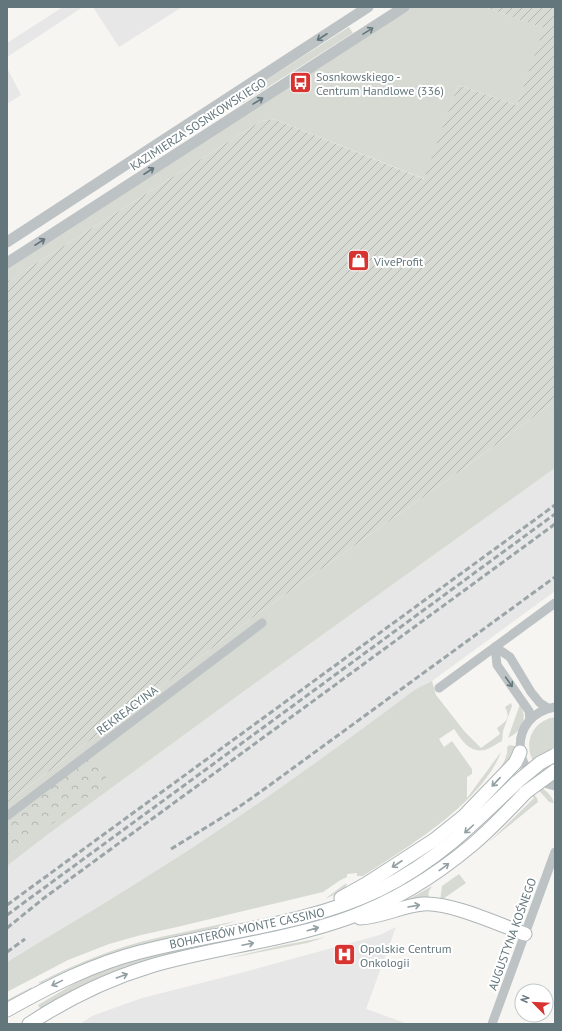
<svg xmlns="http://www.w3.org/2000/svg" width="562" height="1031" font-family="'PT Sans',sans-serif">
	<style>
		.built { fill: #e6e7e6 }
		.green { fill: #d7dad2 }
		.forest { fill: url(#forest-crowns) }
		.garden { fill: url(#garden-furrows) }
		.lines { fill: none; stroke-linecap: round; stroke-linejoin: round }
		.secondary-casing { stroke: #adb5b7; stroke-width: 15 }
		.minor { stroke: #bdc2c4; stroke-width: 9 }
		.tertiary { stroke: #bdc2c4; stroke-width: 11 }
		.secondary { stroke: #fff; stroke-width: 13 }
		.rail { stroke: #9ba4a7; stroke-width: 3; stroke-dasharray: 6 3; stroke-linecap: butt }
		.secondary-bridge-casing { stroke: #adb5b7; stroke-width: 15; stroke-linecap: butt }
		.secondary-bridge { stroke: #fff; stroke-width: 13 }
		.oneway { stroke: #63767b }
		.oneway2 { stroke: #929fa3 }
		.labels { text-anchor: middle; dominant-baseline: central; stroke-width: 4; stroke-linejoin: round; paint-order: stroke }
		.poi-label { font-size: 12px; fill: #63767b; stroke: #fff; text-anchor: start }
		.street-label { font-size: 12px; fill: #63767b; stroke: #fff }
	</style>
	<defs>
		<pattern id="forest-crowns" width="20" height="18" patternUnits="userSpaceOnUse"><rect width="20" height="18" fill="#d7dad2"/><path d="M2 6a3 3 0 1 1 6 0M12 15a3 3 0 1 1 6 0" fill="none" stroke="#b2b5af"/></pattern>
		<pattern id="garden-furrows" width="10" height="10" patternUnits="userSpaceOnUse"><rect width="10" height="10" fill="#d7dad2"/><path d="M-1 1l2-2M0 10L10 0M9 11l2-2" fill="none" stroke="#b2b5af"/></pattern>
	</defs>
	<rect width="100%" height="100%" fill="#f6f5f2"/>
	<g class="built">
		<path d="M 63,7 L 83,7 L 7,57 L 7,43 Z"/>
		<path d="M 93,7 L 182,7 L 119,47 Z"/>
		<path d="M 7,68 L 21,95 L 7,104 Z"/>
		<path d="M 555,468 L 555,591 L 432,681 L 416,690 L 302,773 L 214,834 L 138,883 L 7,962 L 7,866 L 47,835 L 247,689 Z"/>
		<path d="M 396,927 L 366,1009 L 408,1024 L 80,1024 L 92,1016 L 142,998 L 229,976 L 380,935 Z"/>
	</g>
	<g class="green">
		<path d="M 404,7 L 484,7 L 545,28 L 517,105 L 458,85 L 425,179 L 274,119 L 261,121 L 7,282 L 7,263 Z"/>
		<path d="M 349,27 L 353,33 L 243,103 L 239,97 Z"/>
		<path d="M 555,401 L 555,468 L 247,689 L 47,835 L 7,866 L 7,803 L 252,618 L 460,471 Z"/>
		<path d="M 432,681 L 436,695 L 465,732 L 481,748 L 500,734 L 497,728 C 506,721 511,719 505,707 L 511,703 L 512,706 L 503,731 L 502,741 C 496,744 490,749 484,750 C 469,753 461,739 454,729 L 439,739 L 444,747 L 452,741 L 472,769 L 472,774 L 467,777 L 467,798 L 501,752 C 482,803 406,848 363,876 L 357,876 L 357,873 L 347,874 L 347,877 L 339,881 L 323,892 L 177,927 L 141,935 L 109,944 L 68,960 L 7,992 L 7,962 C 76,920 146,879 213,834 C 282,788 349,739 416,689 Z"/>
		<path d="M 520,704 C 528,720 523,730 508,738 Z"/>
		<path d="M 555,717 L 555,777 C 521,769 520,723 555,717 Z"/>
		<path d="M 510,745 L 515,746 L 516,752 L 492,780 C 498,771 509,758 507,747 Z"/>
		<path d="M 519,763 C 526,785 549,785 554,803 L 549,802 C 539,789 525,779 517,764 Z"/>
		<path d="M 515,774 L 537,798 L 538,802 L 489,842 L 534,798 L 513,776 Z"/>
		<path d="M 451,851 L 453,853 L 406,885 L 376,900 L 320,922 L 253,938 L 41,1010 L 38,1005 L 87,976 L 135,959 L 274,929 L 438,861 Z"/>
		<path d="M 459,874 L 466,883 L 440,901 L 442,886 Z"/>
		<path d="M 345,884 L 347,884 C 344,893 334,895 326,898 Z"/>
		<path d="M 432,886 L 429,891 L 428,901 L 400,904 Z"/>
		<path d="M 236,921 L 43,984 L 38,983 C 71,966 104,952 140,942 C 172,934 204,928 236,921 Z"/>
		<path d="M 326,937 L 307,943 L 225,959 L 279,946 Z"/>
		<path d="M 32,987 L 30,990 L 7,1003 L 7,1000 Z"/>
	</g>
	<path class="forest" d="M 93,756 L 98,756 L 101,758 L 103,769 L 106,776 L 106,783 L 7,858 L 7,816 Z"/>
	<path class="garden" d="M 484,7 L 555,7 L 555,401 L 460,471 L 252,618 L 7,803 L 7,282 L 261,121 L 274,119 L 424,179 L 458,85 L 517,105 L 544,28 Z"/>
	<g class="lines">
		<defs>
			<g id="secondary">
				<path d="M 341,898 L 366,884 L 434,840 L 464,816 L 515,763 L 518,757 L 520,752"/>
				<path d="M 360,918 C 382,917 401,906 423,904 C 450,902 498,924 525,934"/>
				<path d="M 7,1010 C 50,986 93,964 140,952 C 220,931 304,926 379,890 C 435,862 473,825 517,782"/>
				<path d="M 29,1024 C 67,999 108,979 151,966 C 216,947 284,941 348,918 C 393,902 435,876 472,845 C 491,829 509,810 526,792"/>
			</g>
		</defs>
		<use href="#secondary" class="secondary-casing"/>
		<g class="minor">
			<path d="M 495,647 L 497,665 L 529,711 L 530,720"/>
			<path d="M 495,647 L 510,657 L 531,692 L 540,703 L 548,708"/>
			<path d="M 439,688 L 555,603"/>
			<path d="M 555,707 C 508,715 509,777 555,786"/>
			<path d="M 7,816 L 262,623"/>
			<path d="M 492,1024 L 555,852"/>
		</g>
		<g class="tertiary">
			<path d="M 7,242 L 368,7"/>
			<path d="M 7,263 L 404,7"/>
		</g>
		<use href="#secondary" class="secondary"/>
		<g class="rail">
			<path d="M 171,849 L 236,809 L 263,790 L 555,577"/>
			<path d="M 7,905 L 555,505"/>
			<path d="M 7,915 L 555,514"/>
			<path d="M 7,928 L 44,898 L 555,524"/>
			<path d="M 7,952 L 25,939"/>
		</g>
		<defs>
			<g id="secondary-bridge">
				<path d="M 517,782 L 540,763 L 555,755"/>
				<path d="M 526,792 L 555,771"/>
			</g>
		</defs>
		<use href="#secondary-bridge" class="secondary-bridge-casing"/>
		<use href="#secondary-bridge" class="secondary-bridge"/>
	</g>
	<defs><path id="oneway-shaft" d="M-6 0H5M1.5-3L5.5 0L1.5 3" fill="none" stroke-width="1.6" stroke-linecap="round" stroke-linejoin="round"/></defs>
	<g class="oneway">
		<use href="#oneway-shaft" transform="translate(368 31) rotate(-32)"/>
		<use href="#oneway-shaft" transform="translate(322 37) rotate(147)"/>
		<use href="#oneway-shaft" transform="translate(258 101) rotate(-32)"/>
		<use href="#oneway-shaft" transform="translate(149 171) rotate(-33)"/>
		<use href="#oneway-shaft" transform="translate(40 242) rotate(-33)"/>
		<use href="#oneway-shaft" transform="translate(509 682) rotate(55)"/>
	</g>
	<g class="oneway2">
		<use href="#oneway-shaft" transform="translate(496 782) rotate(133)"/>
		<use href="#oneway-shaft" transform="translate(469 829) rotate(138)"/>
		<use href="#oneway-shaft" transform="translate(397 864) rotate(147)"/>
		<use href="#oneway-shaft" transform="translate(444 867) rotate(-36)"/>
		<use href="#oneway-shaft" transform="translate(414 906) rotate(-10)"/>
		<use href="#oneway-shaft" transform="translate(313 929) rotate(-16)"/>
		<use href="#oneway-shaft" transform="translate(248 944) rotate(-12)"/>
		<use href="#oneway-shaft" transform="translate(122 976) rotate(-20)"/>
		<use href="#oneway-shaft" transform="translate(57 983) rotate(154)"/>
	</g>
	<defs>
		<symbol id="bus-square" viewBox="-11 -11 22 22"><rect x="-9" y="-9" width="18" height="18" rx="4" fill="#d73431" stroke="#fff"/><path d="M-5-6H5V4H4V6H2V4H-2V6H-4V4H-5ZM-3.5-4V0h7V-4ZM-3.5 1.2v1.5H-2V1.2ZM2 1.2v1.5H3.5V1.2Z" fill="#fff"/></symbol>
		<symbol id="shop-square" viewBox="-11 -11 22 22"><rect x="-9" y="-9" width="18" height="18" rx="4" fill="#d73431" stroke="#fff"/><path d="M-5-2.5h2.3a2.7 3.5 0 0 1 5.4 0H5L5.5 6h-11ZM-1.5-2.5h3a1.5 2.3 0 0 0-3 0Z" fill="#fff"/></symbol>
		<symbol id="hospital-square" viewBox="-11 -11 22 22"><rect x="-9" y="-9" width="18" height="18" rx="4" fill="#d73431" stroke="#fff"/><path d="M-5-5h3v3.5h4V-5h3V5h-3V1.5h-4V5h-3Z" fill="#fff"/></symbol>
	</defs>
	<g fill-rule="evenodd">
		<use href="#bus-square" x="288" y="70" width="25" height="25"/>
		<use href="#shop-square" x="346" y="248" width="25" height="25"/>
		<use href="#hospital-square" x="332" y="942" width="25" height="25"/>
	</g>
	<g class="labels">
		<g class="poi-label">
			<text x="316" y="76">Sosnkowskiego -<tspan x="316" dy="14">Centrum Handlowe (336)</tspan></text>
			<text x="374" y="261">ViveProfit</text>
			<text x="360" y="948">Opolskie Centrum<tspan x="360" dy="14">Onkologii</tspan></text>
		</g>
		<g class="street-label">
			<text transform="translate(198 124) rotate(-33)">KAZIMIERZA SOSNKOWSKIEGO</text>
			<text transform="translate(127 710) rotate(-37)">REKREACYJNA</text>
			<text transform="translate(247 928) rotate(-12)">BOHATERÓW MONTE CASSINO</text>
			<text transform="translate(512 934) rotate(-70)">AUGUSTYNA KOŚNEGO</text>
		</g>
	</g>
	<rect width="562" height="1031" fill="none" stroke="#63767b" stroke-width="16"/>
	<g transform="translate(534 1003) rotate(294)"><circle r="19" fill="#ffffff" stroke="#c1c8ca"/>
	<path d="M0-3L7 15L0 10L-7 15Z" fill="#d73431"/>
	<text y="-6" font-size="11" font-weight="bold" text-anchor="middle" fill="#63767b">N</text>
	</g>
</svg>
